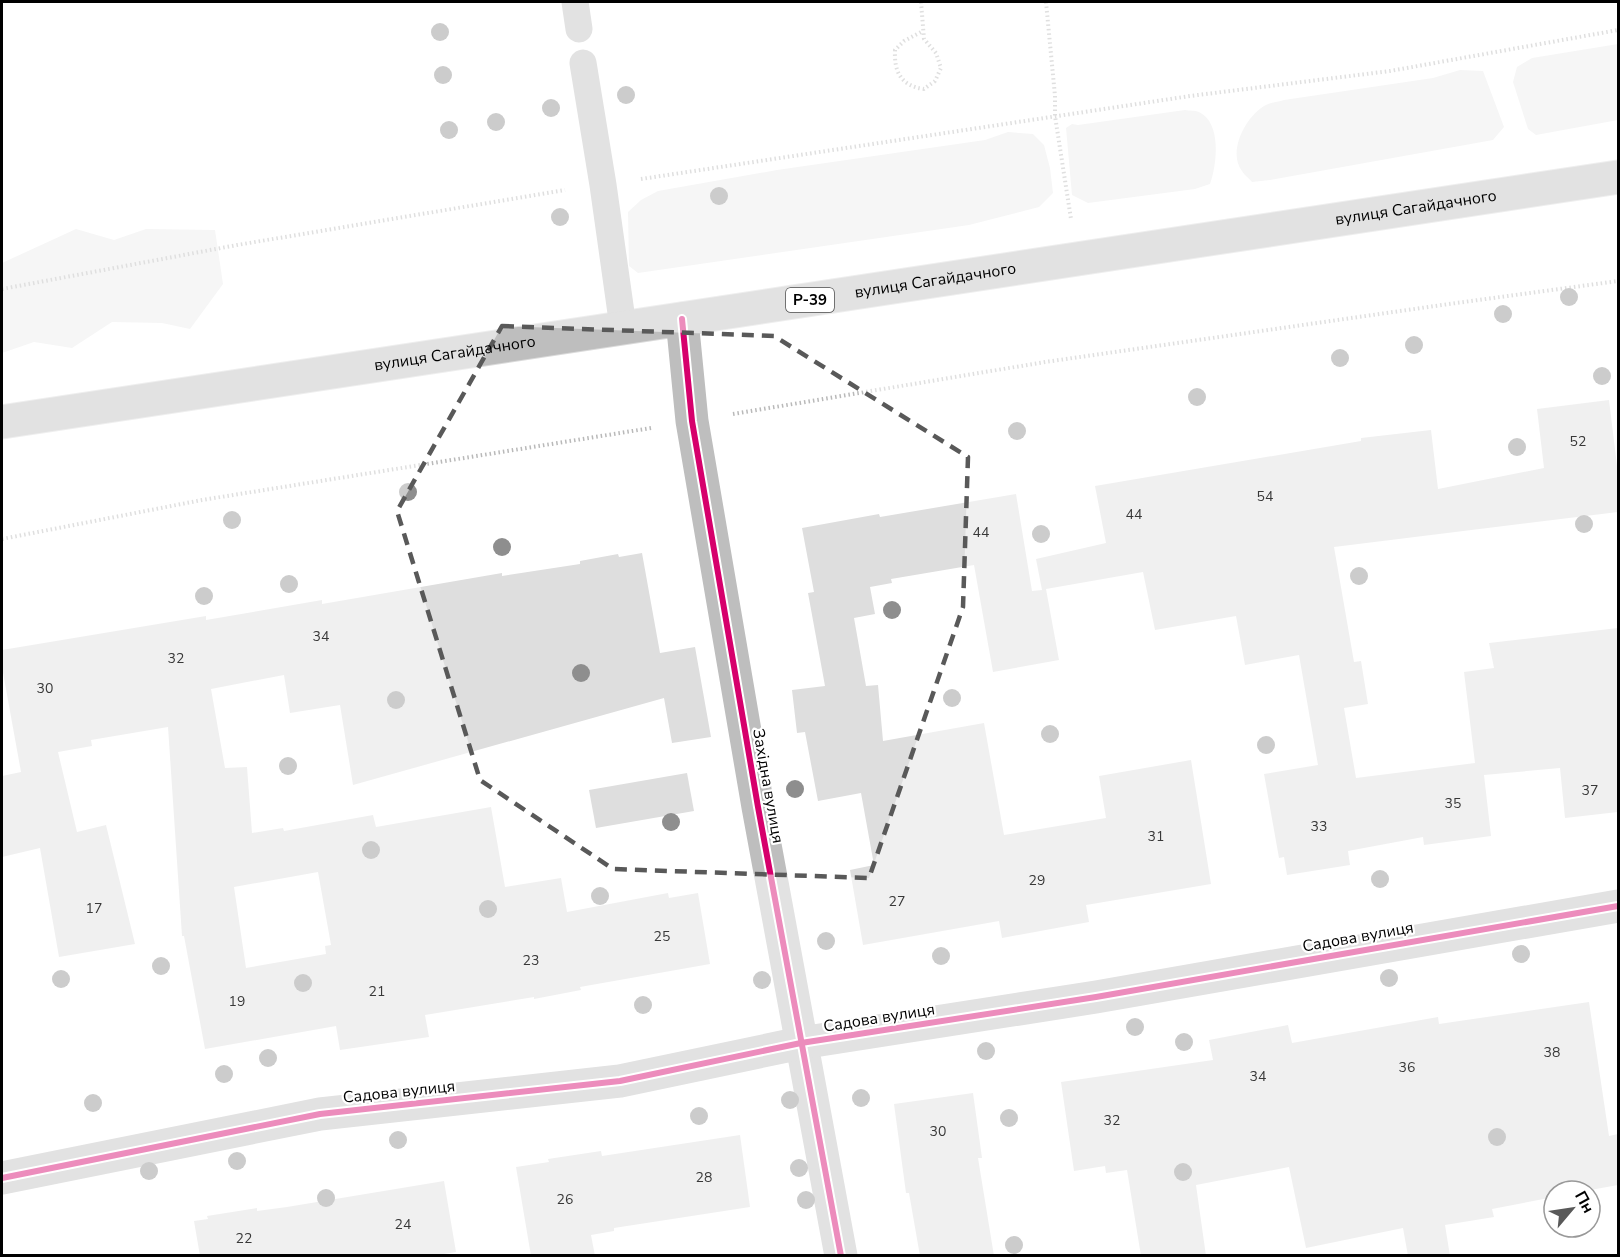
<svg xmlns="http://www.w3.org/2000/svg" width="1620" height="1257" font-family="'Nunito Sans',sans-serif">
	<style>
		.green { fill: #ebebeb }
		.building { fill: #dedede; fill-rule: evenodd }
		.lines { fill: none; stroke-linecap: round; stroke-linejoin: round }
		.primary-casing { stroke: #dbdbdb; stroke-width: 35 }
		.path { stroke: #b9b9b9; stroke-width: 4; stroke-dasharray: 1.5 3; stroke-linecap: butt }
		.lane { stroke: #bebebe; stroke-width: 27 }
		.street { stroke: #bebebe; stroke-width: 33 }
		.primary { stroke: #bebebe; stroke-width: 33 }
		.cycleway-casing { stroke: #fff; stroke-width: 10 }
		.cycleway { stroke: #d6006c; stroke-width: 6 }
		.tree { fill: #8e8e8e }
		.marked { fill: none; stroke: #595959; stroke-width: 4.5; stroke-dasharray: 12 8; stroke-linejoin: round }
		.labels { text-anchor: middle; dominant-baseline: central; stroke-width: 4.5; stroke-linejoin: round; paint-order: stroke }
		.number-label { font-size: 14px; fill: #383838 }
		.shield { fill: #fff; stroke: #4c4c4c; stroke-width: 1.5 }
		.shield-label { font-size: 15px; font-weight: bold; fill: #000 }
		.street-label { font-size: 16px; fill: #000; stroke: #fff }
	</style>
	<rect width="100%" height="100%" fill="#fff"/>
	<g class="green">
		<path d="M 1618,44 L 1618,120 L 1536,135 L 1528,129 L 1513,82 L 1517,67 L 1532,58 Z"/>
		<path d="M 1460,70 L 1483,71 L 1504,127 L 1493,140 L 1270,180 L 1252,182 C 1249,178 1244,175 1242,171 C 1227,152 1246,115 1266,105 C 1271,102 1278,102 1284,100 L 1433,78 Z"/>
		<path d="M 1185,110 C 1189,111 1195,110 1199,112 C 1222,123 1217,165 1210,184 L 1195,189 L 1088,203 L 1072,195 L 1066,128 L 1072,124 L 1078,125 Z"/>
		<path d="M 1008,132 L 1033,134 L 1044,145 L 1050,168 L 1053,193 L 1039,207 L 969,225 L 638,273 L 629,266 L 628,212 L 641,200 L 658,191 L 777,170 L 985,140 Z"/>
		<path d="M 76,229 L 114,240 L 146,229 L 215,230 L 223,284 L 190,329 L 162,323 L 112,322 L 72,348 L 34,342 L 2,353 L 2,263 Z"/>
	</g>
	<g class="building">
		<path d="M 1609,400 L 1618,474 L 1618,512 L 1334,547 L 1354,662 L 1361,661 L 1368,704 L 1344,708 L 1356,778 L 1475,763 L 1464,672 L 1494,668 L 1489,643 L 1618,628 L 1618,812 L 1565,818 L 1560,768 L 1484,775 L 1491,836 L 1424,845 L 1423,837 L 1348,851 L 1350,865 L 1287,875 L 1284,857 L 1279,858 L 1264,774 L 1318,765 L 1299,655 L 1245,665 L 1236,616 L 1155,630 L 1143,572 L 1046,589 L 1059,660 L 993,672 L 974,565 L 891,579 L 892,583 L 870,587 L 875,614 L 854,618 L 866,686 L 878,685 L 883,741 L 984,723 L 1004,835 L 1106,818 L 1099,776 L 1191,760 L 1211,884 L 1086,905 L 1089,922 L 1002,938 L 999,921 L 863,945 L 850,870 L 874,865 L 861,793 L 818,801 L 805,732 L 797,733 L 792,690 L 825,686 L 808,593 L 814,592 L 802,528 L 879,514 L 880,517 L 1016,494 L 1032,591 L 1042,590 L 1036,559 L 1106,543 L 1095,486 L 1361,441 L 1361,438 L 1431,430 L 1438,489 L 1544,468 L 1537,409 Z"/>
		<path d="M 642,553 L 660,653 L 695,647 L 711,737 L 672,743 L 664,698 L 353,785 L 340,705 L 290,713 L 284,675 L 211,689 L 225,768 L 247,767 L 252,833 L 283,828 L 284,831 L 373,815 L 376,827 L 491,807 L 505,887 L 561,878 L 567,912 L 668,893 L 669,898 L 698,893 L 710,964 L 580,987 L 581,990 L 534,999 L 534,997 L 425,1015 L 429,1037 L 340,1050 L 336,1026 L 205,1049 L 184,936 L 182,936 L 168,727 L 91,740 L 92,746 L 58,752 L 77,832 L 106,825 L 135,944 L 59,957 L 40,848 L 2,857 L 2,776 L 21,772 L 2,667 L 2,650 L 206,616 L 206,620 L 322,600 L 322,604 L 502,573 L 502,576 L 580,564 L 580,561 L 618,554 L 619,557 ZM 318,872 L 331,945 L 325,946 L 326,954 L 246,968 L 234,887 Z"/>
		<path d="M 687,773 L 694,811 L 596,828 L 589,790 Z"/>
		<path d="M 1589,1002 L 1609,1136 L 1618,1134 L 1618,1185 L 1585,1191 L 1554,1191 L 1554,1197 L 1492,1209 L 1494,1217 L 1445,1225 L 1450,1256 L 1408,1256 L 1403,1228 L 1306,1248 L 1289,1167 L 1196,1185 L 1206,1256 L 1141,1256 L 1127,1170 L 1106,1173 L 1105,1166 L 1074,1171 L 1061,1082 L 1213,1060 L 1209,1040 L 1288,1025 L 1292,1043 L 1438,1017 L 1439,1024 Z"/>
		<path d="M 973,1093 L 982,1158 L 978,1158 L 994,1256 L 920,1256 L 909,1193 L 906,1193 L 894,1104 Z"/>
		<path d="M 740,1135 L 750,1207 L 614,1228 L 614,1231 L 591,1235 L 595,1256 L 531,1256 L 516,1167 L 549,1162 L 548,1159 L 601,1151 L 602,1156 Z"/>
		<path d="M 444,1181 L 456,1252 L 432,1256 L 200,1256 L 194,1221 L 208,1219 L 207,1216 L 257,1208 L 257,1211 L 287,1207 Z"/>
	</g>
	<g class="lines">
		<defs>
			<g id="primary">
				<path id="s1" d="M 2,422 L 1618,177"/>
			</g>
		</defs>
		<use href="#primary" class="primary-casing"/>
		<g class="path">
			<path d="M 921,2 L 924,39 L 936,53 L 941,68 L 935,81 L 924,89 C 901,86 894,72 895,50 L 904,41 L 923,31"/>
			<path d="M 1046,2 L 1055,96 L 1055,116 L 1071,219"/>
			<path d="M 641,179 L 1190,96 L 1390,71 L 1618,30"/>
			<path d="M 2,289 L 237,245 L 565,190"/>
			<path d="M 733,414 L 1045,362 L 1449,304 L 1618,281"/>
			<path d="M 2,539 L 202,500 L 651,428"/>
		</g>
		<g class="lane">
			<path d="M 575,2 L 579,29"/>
			<path d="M 583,63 L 603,185 L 623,327"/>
		</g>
		<g class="street">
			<path d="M 682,319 L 692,421 L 758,807 L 841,1256"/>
			<path d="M 2,1178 L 320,1114 L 620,1081 L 801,1043 L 1096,997 L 1618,906"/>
		</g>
		<use href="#primary" class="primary"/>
		<defs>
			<g id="cycleway">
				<path d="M 682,319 L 692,421 L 758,807 L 841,1256"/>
				<path d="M 2,1178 L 320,1114 L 620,1081 L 801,1043 L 1096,997 L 1618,906"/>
			</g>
		</defs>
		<use href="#cycleway" class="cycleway-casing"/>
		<use href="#cycleway" class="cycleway"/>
	</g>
	<g class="tree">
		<circle cx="440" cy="32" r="9"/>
		<circle cx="443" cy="75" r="9"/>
		<circle cx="626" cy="95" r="9"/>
		<circle cx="551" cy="108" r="9"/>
		<circle cx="496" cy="122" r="9"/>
		<circle cx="449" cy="130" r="9"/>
		<circle cx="719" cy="196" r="9"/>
		<circle cx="560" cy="217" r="9"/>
		<circle cx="1569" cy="297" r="9"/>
		<circle cx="1503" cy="314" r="9"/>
		<circle cx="1414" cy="345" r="9"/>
		<circle cx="1340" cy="358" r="9"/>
		<circle cx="1602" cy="376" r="9"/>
		<circle cx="1197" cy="397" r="9"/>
		<circle cx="1017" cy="431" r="9"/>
		<circle cx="1517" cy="447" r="9"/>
		<circle cx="408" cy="492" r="9"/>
		<circle cx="232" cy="520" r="9"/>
		<circle cx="1584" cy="524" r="9"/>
		<circle cx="1041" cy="534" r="9"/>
		<circle cx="502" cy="547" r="9"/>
		<circle cx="1359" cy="576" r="9"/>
		<circle cx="289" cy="584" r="9"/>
		<circle cx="204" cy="596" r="9"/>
		<circle cx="892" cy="610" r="9"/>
		<circle cx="581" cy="673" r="9"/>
		<circle cx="952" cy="698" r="9"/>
		<circle cx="396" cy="700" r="9"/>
		<circle cx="1050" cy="734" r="9"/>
		<circle cx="1266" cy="745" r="9"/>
		<circle cx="288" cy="766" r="9"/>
		<circle cx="795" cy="789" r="9"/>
		<circle cx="671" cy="822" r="9"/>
		<circle cx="371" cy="850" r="9"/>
		<circle cx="1380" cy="879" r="9"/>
		<circle cx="600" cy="896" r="9"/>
		<circle cx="488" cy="909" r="9"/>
		<circle cx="826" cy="941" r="9"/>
		<circle cx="1521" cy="954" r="9"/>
		<circle cx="941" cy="956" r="9"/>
		<circle cx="161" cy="966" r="9"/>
		<circle cx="1389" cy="978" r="9"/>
		<circle cx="61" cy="979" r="9"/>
		<circle cx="762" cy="980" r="9"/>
		<circle cx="303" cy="983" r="9"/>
		<circle cx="643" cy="1005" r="9"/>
		<circle cx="1135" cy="1027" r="9"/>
		<circle cx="1184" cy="1042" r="9"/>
		<circle cx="986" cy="1051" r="9"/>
		<circle cx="268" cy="1058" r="9"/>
		<circle cx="224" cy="1074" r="9"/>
		<circle cx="861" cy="1098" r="9"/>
		<circle cx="790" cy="1100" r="9"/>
		<circle cx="93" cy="1103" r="9"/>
		<circle cx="699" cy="1116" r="9"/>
		<circle cx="1009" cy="1118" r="9"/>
		<circle cx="1497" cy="1137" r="9"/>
		<circle cx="398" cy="1140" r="9"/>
		<circle cx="237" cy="1161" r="9"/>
		<circle cx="799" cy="1168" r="9"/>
		<circle cx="149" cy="1171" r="9"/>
		<circle cx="1183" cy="1172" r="9"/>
		<circle cx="326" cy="1198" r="9"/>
		<circle cx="806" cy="1200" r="9"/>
		<circle cx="1014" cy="1245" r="9"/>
	</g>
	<path d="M0 0H1620V1257H0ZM 502,326 L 774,336 L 968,457 L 963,607 L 869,878 L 613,869 L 480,780 L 397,511 Z" fill="#fff" fill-opacity=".55" fill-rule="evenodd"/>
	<path class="marked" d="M 502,326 L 774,336 L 968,457 L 963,607 L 869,878 L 613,869 L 480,780 L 397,511 Z"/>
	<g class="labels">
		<g class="number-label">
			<text x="1578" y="441">52</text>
			<text x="1265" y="496">54</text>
			<text x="1134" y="514">44</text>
			<text x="981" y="532">44</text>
			<text x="321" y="636">34</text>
			<text x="176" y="658">32</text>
			<text x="45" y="688">30</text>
			<text x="1590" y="790">37</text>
			<text x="1453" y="803">35</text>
			<text x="1319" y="826">33</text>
			<text x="1156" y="836">31</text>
			<text x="1037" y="880">29</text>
			<text x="897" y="901">27</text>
			<text x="94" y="908">17</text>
			<text x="662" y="936">25</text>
			<text x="531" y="960">23</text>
			<text x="377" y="991">21</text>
			<text x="237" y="1001">19</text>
			<text x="1552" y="1052">38</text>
			<text x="1407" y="1067">36</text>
			<text x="1258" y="1076">34</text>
			<text x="1112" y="1120">32</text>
			<text x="938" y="1131">30</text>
			<text x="704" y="1177">28</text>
			<text x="565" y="1199">26</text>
			<text x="403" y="1224">24</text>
			<text x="244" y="1238">22</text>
		</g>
		<rect class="shield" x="786" y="288" width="48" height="24" rx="4.5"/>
		<g class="shield-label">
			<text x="810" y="300">Р-39</text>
		</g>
		<g class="street-label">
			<text stroke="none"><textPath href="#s1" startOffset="1430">вулиця Сагайдачного</textPath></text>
			<text stroke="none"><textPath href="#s1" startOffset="944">вулиця Сагайдачного</textPath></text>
			<text stroke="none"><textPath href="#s1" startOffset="458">вулиця Сагайдачного</textPath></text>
			<text transform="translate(768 786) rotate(80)">Західна вулиця</text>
			<text transform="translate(1358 937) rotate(-10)">Садова вулиця</text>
			<text transform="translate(879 1018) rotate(-9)">Садова вулиця</text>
			<text transform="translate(399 1092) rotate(-6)">Садова вулиця</text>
		</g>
	</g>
	<rect width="1620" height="1257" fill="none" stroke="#000000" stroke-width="6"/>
	<g transform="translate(1572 1209) rotate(61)"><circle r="28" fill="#ffffff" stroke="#999999" stroke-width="1.5"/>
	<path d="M0-4.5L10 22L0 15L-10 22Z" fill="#595959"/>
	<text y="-9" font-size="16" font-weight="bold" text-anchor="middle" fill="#000000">Пн</text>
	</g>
</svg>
